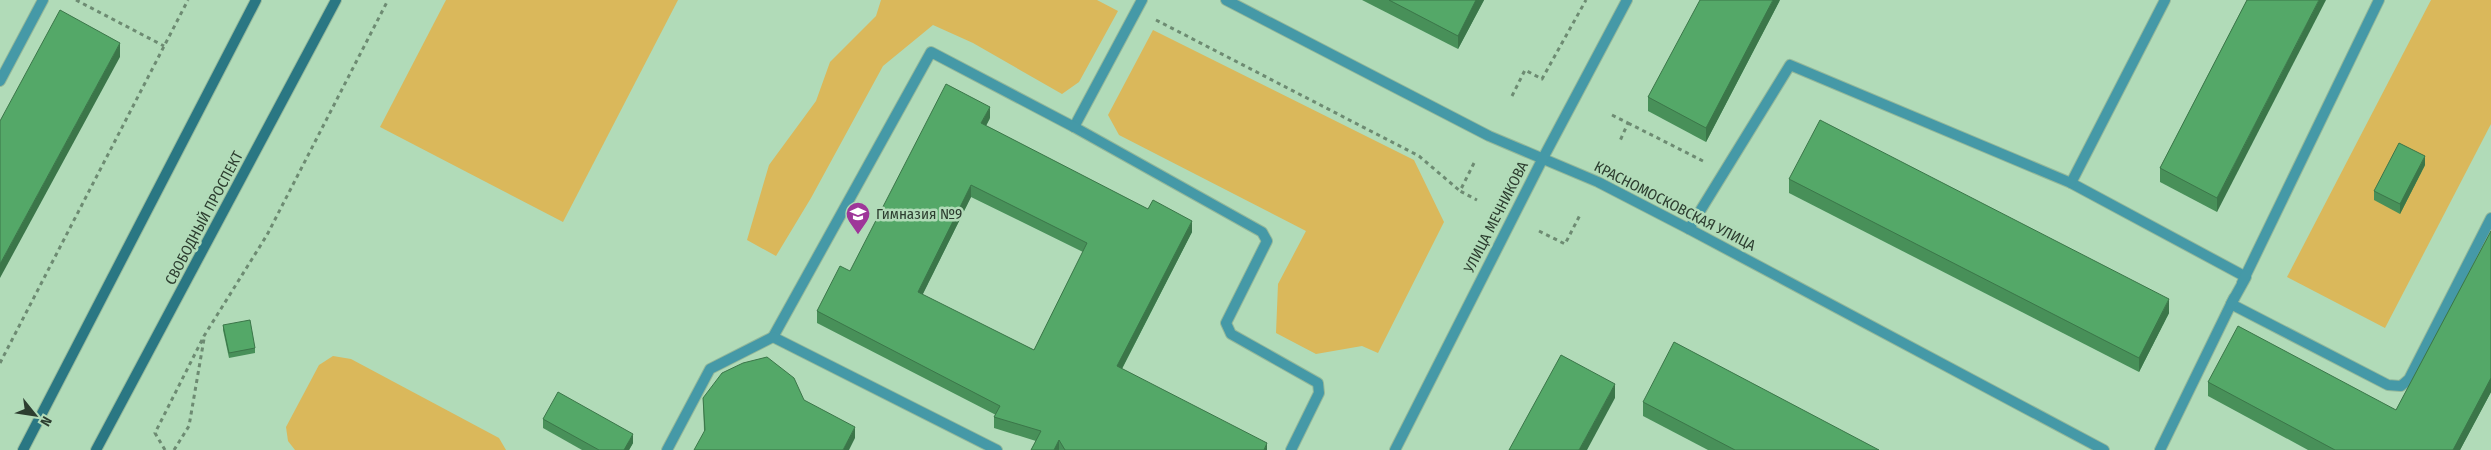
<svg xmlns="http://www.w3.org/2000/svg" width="2491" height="450" font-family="'Fira Sans Condensed',sans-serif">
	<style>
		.green { fill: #dab85b }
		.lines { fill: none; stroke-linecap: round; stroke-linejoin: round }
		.service-casing { stroke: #94b89a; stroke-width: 12 }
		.minor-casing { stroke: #94b89a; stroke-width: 12 }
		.tertiary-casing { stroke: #94b89a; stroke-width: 12 }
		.secondary-casing { stroke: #94b89a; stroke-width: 12 }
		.path { stroke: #6d8b72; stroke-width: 3; stroke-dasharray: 4 4; stroke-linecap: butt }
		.service { stroke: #4599a7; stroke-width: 10 }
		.minor { stroke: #4599a7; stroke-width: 10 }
		.tertiary { stroke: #4599a7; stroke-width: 10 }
		.secondary { stroke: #2a7783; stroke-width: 10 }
		.wall { fill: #489059; fill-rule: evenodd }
		.shaded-wall { fill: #3b7649 }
		.building { fill: #54a868; stroke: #3b7649; fill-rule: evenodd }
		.labels { text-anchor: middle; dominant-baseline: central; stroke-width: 5; stroke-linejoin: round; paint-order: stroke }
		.street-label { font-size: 15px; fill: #2d3e30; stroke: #b1dbb8 }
		.poi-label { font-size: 15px; fill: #2d3e30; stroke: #b1dbb8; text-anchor: start }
	</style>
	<rect width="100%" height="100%" fill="#b1dbb8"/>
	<g class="green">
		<path d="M 446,0 L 678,0 L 563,222 L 380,127 Z"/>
		<path d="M 881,0 L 1097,0 L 1118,11 L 1079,82 L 1062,94 L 973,43 L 933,25 L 883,66 L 811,198 L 776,256 L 747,240 L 769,165 L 816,101 L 830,62 L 876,16 Z"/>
		<path d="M 2431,0 L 2491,0 L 2491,124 L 2385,328 L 2287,277 Z"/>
		<path d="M 1153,30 L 1414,160 L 1444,222 L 1378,353 L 1362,346 L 1316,354 L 1276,333 L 1278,284 L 1306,231 L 1119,135 L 1108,115 Z"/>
		<path d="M 333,356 L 351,359 L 499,438 L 506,450 L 295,450 L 288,441 L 286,427 L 319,365 Z"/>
	</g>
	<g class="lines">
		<defs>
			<g id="service">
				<path d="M 2165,0 L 2071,183 L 2246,277 L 2231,304 L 2388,385 L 2401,386 L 2409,379 L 2491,218"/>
				<path d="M 0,81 L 43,0"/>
				<path d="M 1074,127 L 1142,0"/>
				<path d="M 1689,229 L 1790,65 L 2071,183"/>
				<path d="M 2242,283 L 2379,0"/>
				<path d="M 773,337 L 931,52 L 1074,127 L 1262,232 L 1267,241 L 1226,323 L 1231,334 L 1318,383 L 1319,393 L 1291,450"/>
				<path d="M 667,450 L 710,369 L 773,337 L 997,450"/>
				<path d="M 2160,450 L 2234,298"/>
			</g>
			<path id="minor" d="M 1226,0 L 1489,136 L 1598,182 L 1689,229 L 2104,450"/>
			<path id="tertiary" d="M 1395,450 L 1542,160 L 1627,0"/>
			<g id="secondary">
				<path d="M 23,450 L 256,0"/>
				<path d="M 96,450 L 336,0"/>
			</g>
		</defs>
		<use href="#service" class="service-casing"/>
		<use href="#minor" class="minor-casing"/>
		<use href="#tertiary" class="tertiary-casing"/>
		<use href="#secondary" class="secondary-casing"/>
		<g class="path">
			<path d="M 76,0 L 164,46"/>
			<path d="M 1156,20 L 1419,156 L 1460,191"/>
			<path d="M 1512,96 L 1525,70 L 1542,79 L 1586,0"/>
			<path d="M 1612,115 L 1628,123 L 1619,143"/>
			<path d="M 1628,123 L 1703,161"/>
			<path d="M 1474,163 L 1460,191 L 1477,200"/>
			<path d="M 1539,231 L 1565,244 L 1580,215"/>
			<path d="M 0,363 L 188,0"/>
			<path d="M 165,450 L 155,433 L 204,336 L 267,235 L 388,0"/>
			<path d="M 174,450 L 189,426 L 204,339"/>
		</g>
		<use href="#service" class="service"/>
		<use href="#minor" class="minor"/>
		<use href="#tertiary" class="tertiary"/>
		<use href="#secondary" class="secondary"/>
	</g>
	<g class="wall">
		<path d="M 1362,0 L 1484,0 L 1458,49 Z"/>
		<path d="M 1780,0 L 1706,142 L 1648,111 L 1648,97 Z"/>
		<path d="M 2247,0 L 2217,212 L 2160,182 L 2160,168 Z"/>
		<path d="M 990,118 L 986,126 L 1192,232 L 1122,369 L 1267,450 L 1031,450 L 1036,441 L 994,428 L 994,417 L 996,415 L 817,323 L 817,311 L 850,271 ZM 971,197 L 1083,252 L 1034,350 L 922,295 Z"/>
		<path d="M 2425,165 L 2400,214 L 2374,200 L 2374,191 Z"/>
		<path d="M 1789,179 L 2169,313 L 2139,372 L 1789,193 Z"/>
		<path d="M 2491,231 L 2491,392 L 2460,450 L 2308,450 L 2208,396 L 2208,382 L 2396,410 Z"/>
		<path d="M 223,325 L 255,348 L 255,353 L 229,358 L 223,330 Z"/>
		<path d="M 703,398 L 804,400 L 855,438 L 704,431 Z"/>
		<path d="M 1643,402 L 1879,450 L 1708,450 L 1643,416 Z"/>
		<path d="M 543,419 L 633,443 L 629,450 L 582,450 L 543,428 Z"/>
	</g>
	<g class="shaded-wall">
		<path d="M 1476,0 L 1484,0 L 1458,49 L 1458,36 Z"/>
		<path d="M 1773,0 L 1780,0 L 1706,142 L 1706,128 Z"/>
		<path d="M 2319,0 L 2326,0 L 2217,212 L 2217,198 Z"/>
		<path d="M 120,43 L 120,57 L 0,278 L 0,264 Z"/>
		<path d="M 990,107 L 990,118 L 981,135 L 981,123 Z"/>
		<path d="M 2425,156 L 2425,165 L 2400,214 L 2400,204 Z"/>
		<path d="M 971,185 L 971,197 L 918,304 L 918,292 Z"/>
		<path d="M 1192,221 L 1192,232 L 1117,378 L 1117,366 Z"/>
		<path d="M 2169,299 L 2169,313 L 2139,372 L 2139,358 Z"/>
		<path d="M 2491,378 L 2491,392 L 2460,450 L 2453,450 Z"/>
		<path d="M 1615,384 L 1615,398 L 1587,450 L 1579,450 Z"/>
		<path d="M 855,427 L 855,438 L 849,450 L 843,450 Z"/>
		<path d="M 633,434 L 633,443 L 629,450 L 624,450 Z"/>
		<path d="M 1059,440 L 1059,450 L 1054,450 Z"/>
		<path d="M 1267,443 L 1267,450 L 1264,450 Z"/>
	</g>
	<g class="building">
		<path d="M 1389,0 L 1476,0 L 1458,36 Z"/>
		<path d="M 1700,0 L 1773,0 L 1706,128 L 1648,97 Z"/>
		<path d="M 2247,0 L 2319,0 L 2217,198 L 2160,168 Z"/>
		<path d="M 60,10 L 120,43 L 0,264 L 0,121 Z"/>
		<path d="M 946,84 L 990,107 L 981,123 L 1148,209 L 1153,200 L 1192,221 L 1117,366 L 1267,443 L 1264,450 L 1065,450 L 1059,440 L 1054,450 L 1031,450 L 1041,431 L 994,417 L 1000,406 L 817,311 L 840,266 L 850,271 ZM 971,185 L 1087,243 L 1034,350 L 918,292 Z"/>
		<path d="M 1820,120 L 2169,299 L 2139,358 L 1789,179 Z"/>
		<path d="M 2399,143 L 2425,156 L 2400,204 L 2374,191 Z"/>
		<path d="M 2491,231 L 2491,378 L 2453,450 L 2335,450 L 2208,382 L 2238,326 L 2396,410 Z"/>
		<path d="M 250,320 L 255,348 L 229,353 L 223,325 Z"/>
		<path d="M 1674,342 L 1879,450 L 1735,450 L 1643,402 Z"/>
		<path d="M 1561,355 L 1615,384 L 1579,450 L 1509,450 Z"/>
		<path d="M 767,357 L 794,378 L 804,400 L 855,427 L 843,450 L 694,450 L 705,430 L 703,398 L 722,373 L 743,363 Z"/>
		<path d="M 558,392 L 633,434 L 624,450 L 599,450 L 543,419 Z"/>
	</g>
	<defs>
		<symbol id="school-pin" viewBox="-11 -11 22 30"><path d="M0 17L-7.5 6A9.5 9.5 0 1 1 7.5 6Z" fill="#9e3699" stroke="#b1dbb8"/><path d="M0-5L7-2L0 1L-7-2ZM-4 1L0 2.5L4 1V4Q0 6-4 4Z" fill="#fff"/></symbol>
	</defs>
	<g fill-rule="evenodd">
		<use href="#school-pin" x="844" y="200" width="28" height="38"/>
	</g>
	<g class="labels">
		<g class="street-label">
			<text transform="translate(1675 206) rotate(27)">КРАСНОМОСКОВСКАЯ УЛИЦА</text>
			<text transform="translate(1496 217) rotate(-63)">УЛИЦА МЕЧНИКОВА</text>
			<text transform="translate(204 218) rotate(-62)">СВОБОДНЫЙ ПРОСПЕКТ</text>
		</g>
		<g class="poi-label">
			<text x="876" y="214">Гимназия №9</text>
		</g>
	</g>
	<g transform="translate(35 415) rotate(120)" stroke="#b1dbb8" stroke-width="4" paint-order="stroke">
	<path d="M0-4L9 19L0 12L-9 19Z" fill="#2d3e30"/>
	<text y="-8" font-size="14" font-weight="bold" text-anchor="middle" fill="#2d3e30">N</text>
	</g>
</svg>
